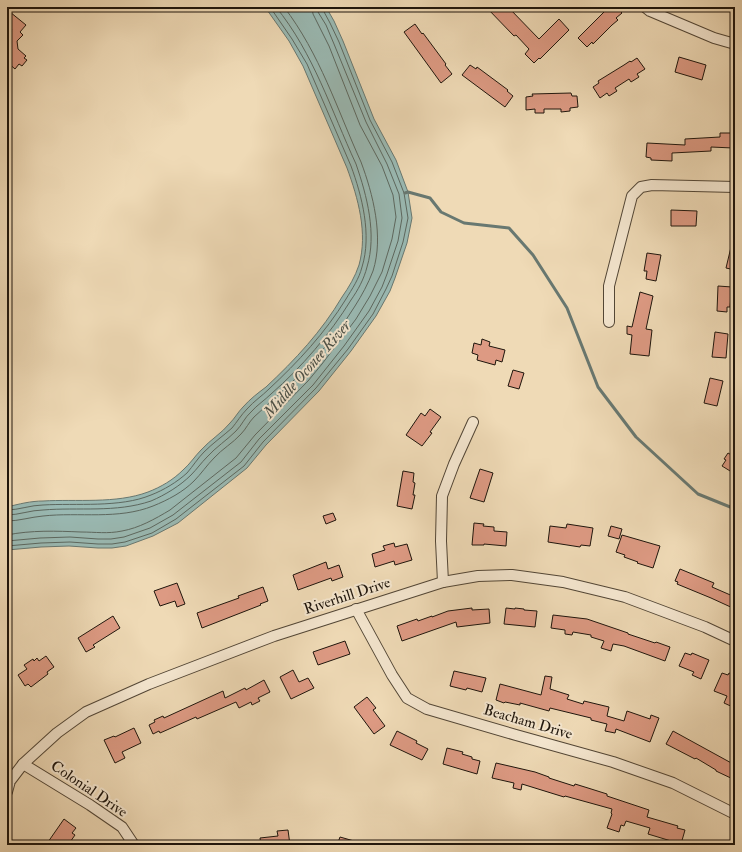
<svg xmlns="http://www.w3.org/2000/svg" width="742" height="852" font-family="'IM FELL Double Pica',serif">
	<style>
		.water { fill: #9abab4; stroke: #687871 }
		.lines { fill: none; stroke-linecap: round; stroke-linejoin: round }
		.shore { stroke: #5c6860; stroke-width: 1 }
		.stream { stroke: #687871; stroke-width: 3 }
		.building { fill: #dd9a83; stroke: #1e150c }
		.street-casing { stroke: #524636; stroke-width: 12 }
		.street { stroke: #f5e7d0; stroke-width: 10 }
		.labels { text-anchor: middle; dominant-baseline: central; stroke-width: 4; stroke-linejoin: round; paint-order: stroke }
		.street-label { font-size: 15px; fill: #1e150c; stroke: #f5e7d0 }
		.water-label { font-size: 16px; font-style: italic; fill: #494f47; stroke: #f5e7d0 }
	</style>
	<rect width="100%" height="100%" fill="#efdab6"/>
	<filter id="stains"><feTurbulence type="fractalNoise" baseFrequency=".005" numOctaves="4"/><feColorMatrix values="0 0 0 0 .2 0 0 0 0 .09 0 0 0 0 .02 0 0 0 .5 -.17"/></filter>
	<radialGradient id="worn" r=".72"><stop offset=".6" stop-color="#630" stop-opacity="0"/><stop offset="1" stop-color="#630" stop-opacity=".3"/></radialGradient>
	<path class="water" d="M 265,7 L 326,7 L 334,21 L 343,41 L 374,119 L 396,160 L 408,192 L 412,218 L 407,243 L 395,278 L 390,291 L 376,316 L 351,351 L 319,391 L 266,445 L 247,468 L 178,523 L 153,536 L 126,546 L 112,548 L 98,548 L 69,546 L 41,547 L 7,550 L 7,507 C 19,504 31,501 43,501 C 76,499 116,504 148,492 C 161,487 173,480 183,470 C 190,464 195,456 201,450 C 210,440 222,433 230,423 C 235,418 238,412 243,407 C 250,399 258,393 266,387 C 295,360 322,331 342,297 C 349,287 355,277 359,265 C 368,233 358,198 347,168 L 303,66 L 289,41 Z"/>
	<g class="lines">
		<g class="shore">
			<path d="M 7,510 C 19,510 31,505 43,505 C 76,503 120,508 151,495 C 164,490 177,482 187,473 C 193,466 198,458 204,452 C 213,443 223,436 232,428 C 237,422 241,415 247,409 C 254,401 262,396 269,389 C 298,362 325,333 346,299 C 352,289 359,279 362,267 C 372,235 362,196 351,166 L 307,64 L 292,39 L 270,7"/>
			<path d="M 7,515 C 19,515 31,510 43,510 C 78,507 116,513 151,501 C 165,495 180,486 191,475 C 197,469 201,463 207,457 C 216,447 227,440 236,431 C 242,425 245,417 251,412 C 257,405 265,400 271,394 C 302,367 330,334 351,300 C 358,290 364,279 367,267 C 377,234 367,196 356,164 C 331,110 314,54 276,7"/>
			<path d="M 7,521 C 19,521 31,517 43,516 C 79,512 118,520 153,506 C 168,500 183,492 194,481 C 201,474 207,465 214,458 C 222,449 233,443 241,434 C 246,429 249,422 254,417 C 261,410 269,404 276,397 C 306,370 334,340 355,306 C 362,295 368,284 373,271 C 384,237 373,194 361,162 C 337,109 320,54 284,7"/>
			<path d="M 7,535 C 31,530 57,531 81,532 C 95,532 108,534 122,531 C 139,528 155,519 170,510 L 236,458 L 255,435 L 308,381 L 322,364 L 356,319 L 370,296 L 382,272 L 392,239 L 396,217 L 393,195 L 382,166 L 360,125 L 329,46 L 313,14 L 312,7"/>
			<path d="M 7,541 L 40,538 L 70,537 L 98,539 L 111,539 L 124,537 L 150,528 L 173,515 L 241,462 L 259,439 L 313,385 L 344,346 L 369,311 L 382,287 L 387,274 L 398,241 L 402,218 L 399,194 L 387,164 L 366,122 L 334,44 L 326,25 L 318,12 L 318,7"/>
			<path d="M 7,546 L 41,543 L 70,542 L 98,544 L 112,544 L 125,542 L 152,533 L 176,519 L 244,466 L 263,442 L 316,388 L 348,349 L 373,314 L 386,289 L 392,276 L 403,242 L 408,218 L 404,193 L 392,162 L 370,120 L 339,42 L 330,23 L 323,10 L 323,7"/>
		</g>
		<path class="stream" d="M 405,193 L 408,192 L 430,198 L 441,212 L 464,223 L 509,228 L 533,255 L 567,308 L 598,387 L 636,437 L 698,494 L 735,509"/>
	</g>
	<g class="building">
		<path d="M 486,7 L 508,7 L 539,39 L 559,19 L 569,30 L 540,59 L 539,58 L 534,63 L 525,54 L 529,49 L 516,35 L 514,36 Z"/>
		<path d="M 609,7 L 616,7 L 622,13 L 616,18 L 618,20 L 612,25 L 593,44 L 592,42 L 587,47 L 578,38 Z"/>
		<path d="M 10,12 L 26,25 L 20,32 L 23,35 L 17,41 L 18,49 L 26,56 L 24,58 L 27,60 L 22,66 L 19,64 L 15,69 L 7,62 L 7,35 L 12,29 L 7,25 L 7,16 Z"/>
		<path d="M 415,24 L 422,34 L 423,33 L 446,64 L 445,65 L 452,74 L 441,83 L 404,32 Z"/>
		<path d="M 679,57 L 706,65 L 702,80 L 675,72 Z"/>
		<path d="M 637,58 L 645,69 L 637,74 L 639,77 L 631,82 L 629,79 L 615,88 L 617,91 L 609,96 L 607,93 L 600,98 L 593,87 L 599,83 L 598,81 L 624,65 L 630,61 L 631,62 Z"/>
		<path d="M 470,65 L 476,69 L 477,67 L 508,90 L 507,91 L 513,96 L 505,107 L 462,75 Z"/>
		<path d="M 571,93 L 572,96 L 577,96 L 578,107 L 570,108 L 570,111 L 561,112 L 561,109 L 544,109 L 544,113 L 535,113 L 535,109 L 526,110 L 526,97 L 533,96 L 532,94 Z"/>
		<path d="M 720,133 L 735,133 L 735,147 L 733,147 L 733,148 L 711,147 L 711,151 L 672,153 L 672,161 L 651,160 L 651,158 L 646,157 L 647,143 L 685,145 L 685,139 L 720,137 Z"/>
		<path d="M 671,210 L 697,211 L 696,226 L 671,226 Z"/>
		<path d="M 732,243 L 735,244 L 735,270 L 726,268 Z"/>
		<path d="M 647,253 L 661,255 L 656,281 L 646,279 L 647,271 L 644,271 Z"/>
		<path d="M 718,286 L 732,287 L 730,307 L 727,307 L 727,312 L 717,311 Z"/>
		<path d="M 640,292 L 653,296 L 646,329 L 652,330 L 649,356 L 630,354 L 632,335 L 627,334 L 627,326 L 632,327 Z"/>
		<path d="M 715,332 L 728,334 L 726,358 L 712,357 Z"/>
		<path d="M 482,339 L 490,342 L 489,346 L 505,350 L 502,362 L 496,360 L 495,365 L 477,360 L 478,355 L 472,353 L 474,343 L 481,345 Z"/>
		<path d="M 513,370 L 524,373 L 519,389 L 508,386 Z"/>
		<path d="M 710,378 L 723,381 L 717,406 L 704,403 Z"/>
		<path d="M 430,409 L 441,417 L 430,432 L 432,433 L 422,446 L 406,435 L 421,413 L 425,416 Z"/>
		<path d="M 728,453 L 735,457 L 735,474 L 722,466 L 726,460 L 724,459 Z"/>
		<path d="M 480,469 L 493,473 L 484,502 L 470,498 Z"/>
		<path d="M 403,471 L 414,473 L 413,482 L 415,483 L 413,495 L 415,495 L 412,509 L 397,506 Z"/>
		<path d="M 333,513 L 336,520 L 326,524 L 323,516 Z"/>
		<path d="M 474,523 L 484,524 L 483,526 L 494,527 L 494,531 L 507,532 L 506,546 L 484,544 L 484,545 L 472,545 Z"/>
		<path d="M 567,524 L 593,528 L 590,546 L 581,545 L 580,547 L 548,542 L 550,526 L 566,528 Z"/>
		<path d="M 611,526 L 622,529 L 619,539 L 608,536 Z"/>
		<path d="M 622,535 L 660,546 L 653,568 L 637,563 L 638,562 L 624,557 L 625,555 L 616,552 Z"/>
		<path d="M 394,543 L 395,547 L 407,544 L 412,560 L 395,565 L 394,561 L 375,567 L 372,554 L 385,550 L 383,546 Z"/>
		<path d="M 326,562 L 328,569 L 339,565 L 343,577 L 332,581 L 331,578 L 298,590 L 293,575 Z"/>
		<path d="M 680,569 L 714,583 L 712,587 L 735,597 L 735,609 L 711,598 L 677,584 L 678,582 L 675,581 Z"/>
		<path d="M 177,583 L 185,604 L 177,607 L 175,601 L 160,606 L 154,591 Z"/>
		<path d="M 263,587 L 268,601 L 260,604 L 261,605 L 202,628 L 197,613 L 239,598 L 238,596 Z"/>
		<path d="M 472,608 L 472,610 L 489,609 L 490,623 L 457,627 L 456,622 L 402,641 L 397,626 L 417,619 L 418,621 L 432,616 L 432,617 L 448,611 Z"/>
		<path d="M 506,608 L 515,609 L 515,608 L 524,609 L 524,610 L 537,611 L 535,627 L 504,624 Z"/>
		<path d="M 553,615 L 587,619 L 628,633 L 628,634 L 655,643 L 656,642 L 670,647 L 665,661 L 624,646 L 613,644 L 611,651 L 601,648 L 604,641 L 591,637 L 591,635 L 573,632 L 572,635 L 565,634 L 565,630 L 551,628 Z"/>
		<path d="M 113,616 L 120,628 L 93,645 L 95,647 L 86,652 L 78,638 Z"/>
		<path d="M 345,641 L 350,654 L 318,665 L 313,652 Z"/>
		<path d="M 685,653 L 691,655 L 692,653 L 709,660 L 701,679 L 692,675 L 694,672 L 679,666 Z"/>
		<path d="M 46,656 L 54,667 L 47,672 L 48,674 L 31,687 L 28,684 L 25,686 L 18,675 L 27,669 L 24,665 L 33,659 L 34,661 L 37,658 L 39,661 Z"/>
		<path d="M 293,670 L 299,682 L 308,678 L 314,688 L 291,699 L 280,677 Z"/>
		<path d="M 454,671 L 486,678 L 482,692 L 467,688 L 466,690 L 450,686 Z"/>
		<path d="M 722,673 L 728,675 L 729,673 L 735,675 L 735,708 L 724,703 L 727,696 L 714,691 Z"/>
		<path d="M 545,676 L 552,677 L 550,689 L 569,695 L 567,699 L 583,704 L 584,701 L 609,707 L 607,716 L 624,721 L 627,711 L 650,719 L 651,715 L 659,718 L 650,742 L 616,729 L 615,733 L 605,731 L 607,724 L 591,720 L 591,718 L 550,708 L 549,711 L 520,703 L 520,705 L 505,702 L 504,703 L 496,700 L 500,684 L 541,695 Z"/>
		<path d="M 264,680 L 270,692 L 258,698 L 260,701 L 252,705 L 251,702 L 239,708 L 236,702 L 197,719 L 196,717 L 160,733 L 159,731 L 153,734 L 149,725 L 155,722 L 154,720 L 163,716 L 164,718 L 223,691 L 225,698 L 245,688 L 246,690 Z"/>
		<path d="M 367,697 L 376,708 L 373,710 L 385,726 L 374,734 L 354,707 Z"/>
		<path d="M 134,728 L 141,743 L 122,752 L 125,758 L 115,763 L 104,740 L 114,736 L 115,737 Z"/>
		<path d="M 397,731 L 417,741 L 416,743 L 428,749 L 422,760 L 390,745 Z"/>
		<path d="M 673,731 L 735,765 L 735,780 L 716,771 L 716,770 L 696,758 L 695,759 L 666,744 Z"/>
		<path d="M 447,748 L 463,752 L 462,754 L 472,757 L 472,759 L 480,761 L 477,774 L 443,764 Z"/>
		<path d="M 496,763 L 535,772 L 549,777 L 549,778 L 574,786 L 575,784 L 588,788 L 607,794 L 607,796 L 649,810 L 647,817 L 678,826 L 677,828 L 685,830 L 681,844 L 648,834 L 650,828 L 626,821 L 624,826 L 621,825 L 619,832 L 607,828 L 612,814 L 611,813 L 612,809 L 565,796 L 564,797 L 522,784 L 521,790 L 513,788 L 514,783 L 492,778 Z"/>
		<path d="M 64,819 L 76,828 L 72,833 L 75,835 L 68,845 L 52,845 L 48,842 Z"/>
		<path d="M 288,830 L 290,845 L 261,845 L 260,838 L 278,836 L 277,831 Z"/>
		<path d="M 340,837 L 361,843 L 360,845 L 337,845 Z"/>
	</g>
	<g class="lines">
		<defs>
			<g id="street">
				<path d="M 645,7 L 650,11 L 714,38 L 735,44"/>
				<path d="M 609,322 L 609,286 L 632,196 L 641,187 L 652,185 L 735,187"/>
				<path d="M 443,582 L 441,541 L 442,496 L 454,464 L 473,422"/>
				<path d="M 356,609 L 392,675 L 407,698 L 427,709 L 516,735 L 613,762 L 673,783 L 735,814"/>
				<path d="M 23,764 L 90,805 L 122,827 L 134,845"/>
				<path d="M 7,792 L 10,781 L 23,764 L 57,733 L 86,712 L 149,684 L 274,636 L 443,582 L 478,576 L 512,575 L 563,582 L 625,597 L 705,627 L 735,641"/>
			</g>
		</defs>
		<use href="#street" class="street-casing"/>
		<use href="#street" class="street"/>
	</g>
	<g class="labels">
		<g class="street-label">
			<text transform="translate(347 596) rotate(-18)">Riverhill Drive</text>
			<text transform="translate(528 722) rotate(16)">Beacham Drive</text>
			<text transform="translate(89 789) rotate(34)">Colonial Drive</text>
		</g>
		<g class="water-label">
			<text transform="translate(307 369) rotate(-49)">Middle Oconee River</text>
		</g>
	</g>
	<rect width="742" height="852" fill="none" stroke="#efdab6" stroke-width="24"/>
	<rect x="8" y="8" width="726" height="836" fill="none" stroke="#1e150c" stroke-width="2"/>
	<rect x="12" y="12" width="718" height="828" fill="none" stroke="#1e150c"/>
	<rect width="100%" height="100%" filter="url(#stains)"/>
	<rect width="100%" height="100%" fill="url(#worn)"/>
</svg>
